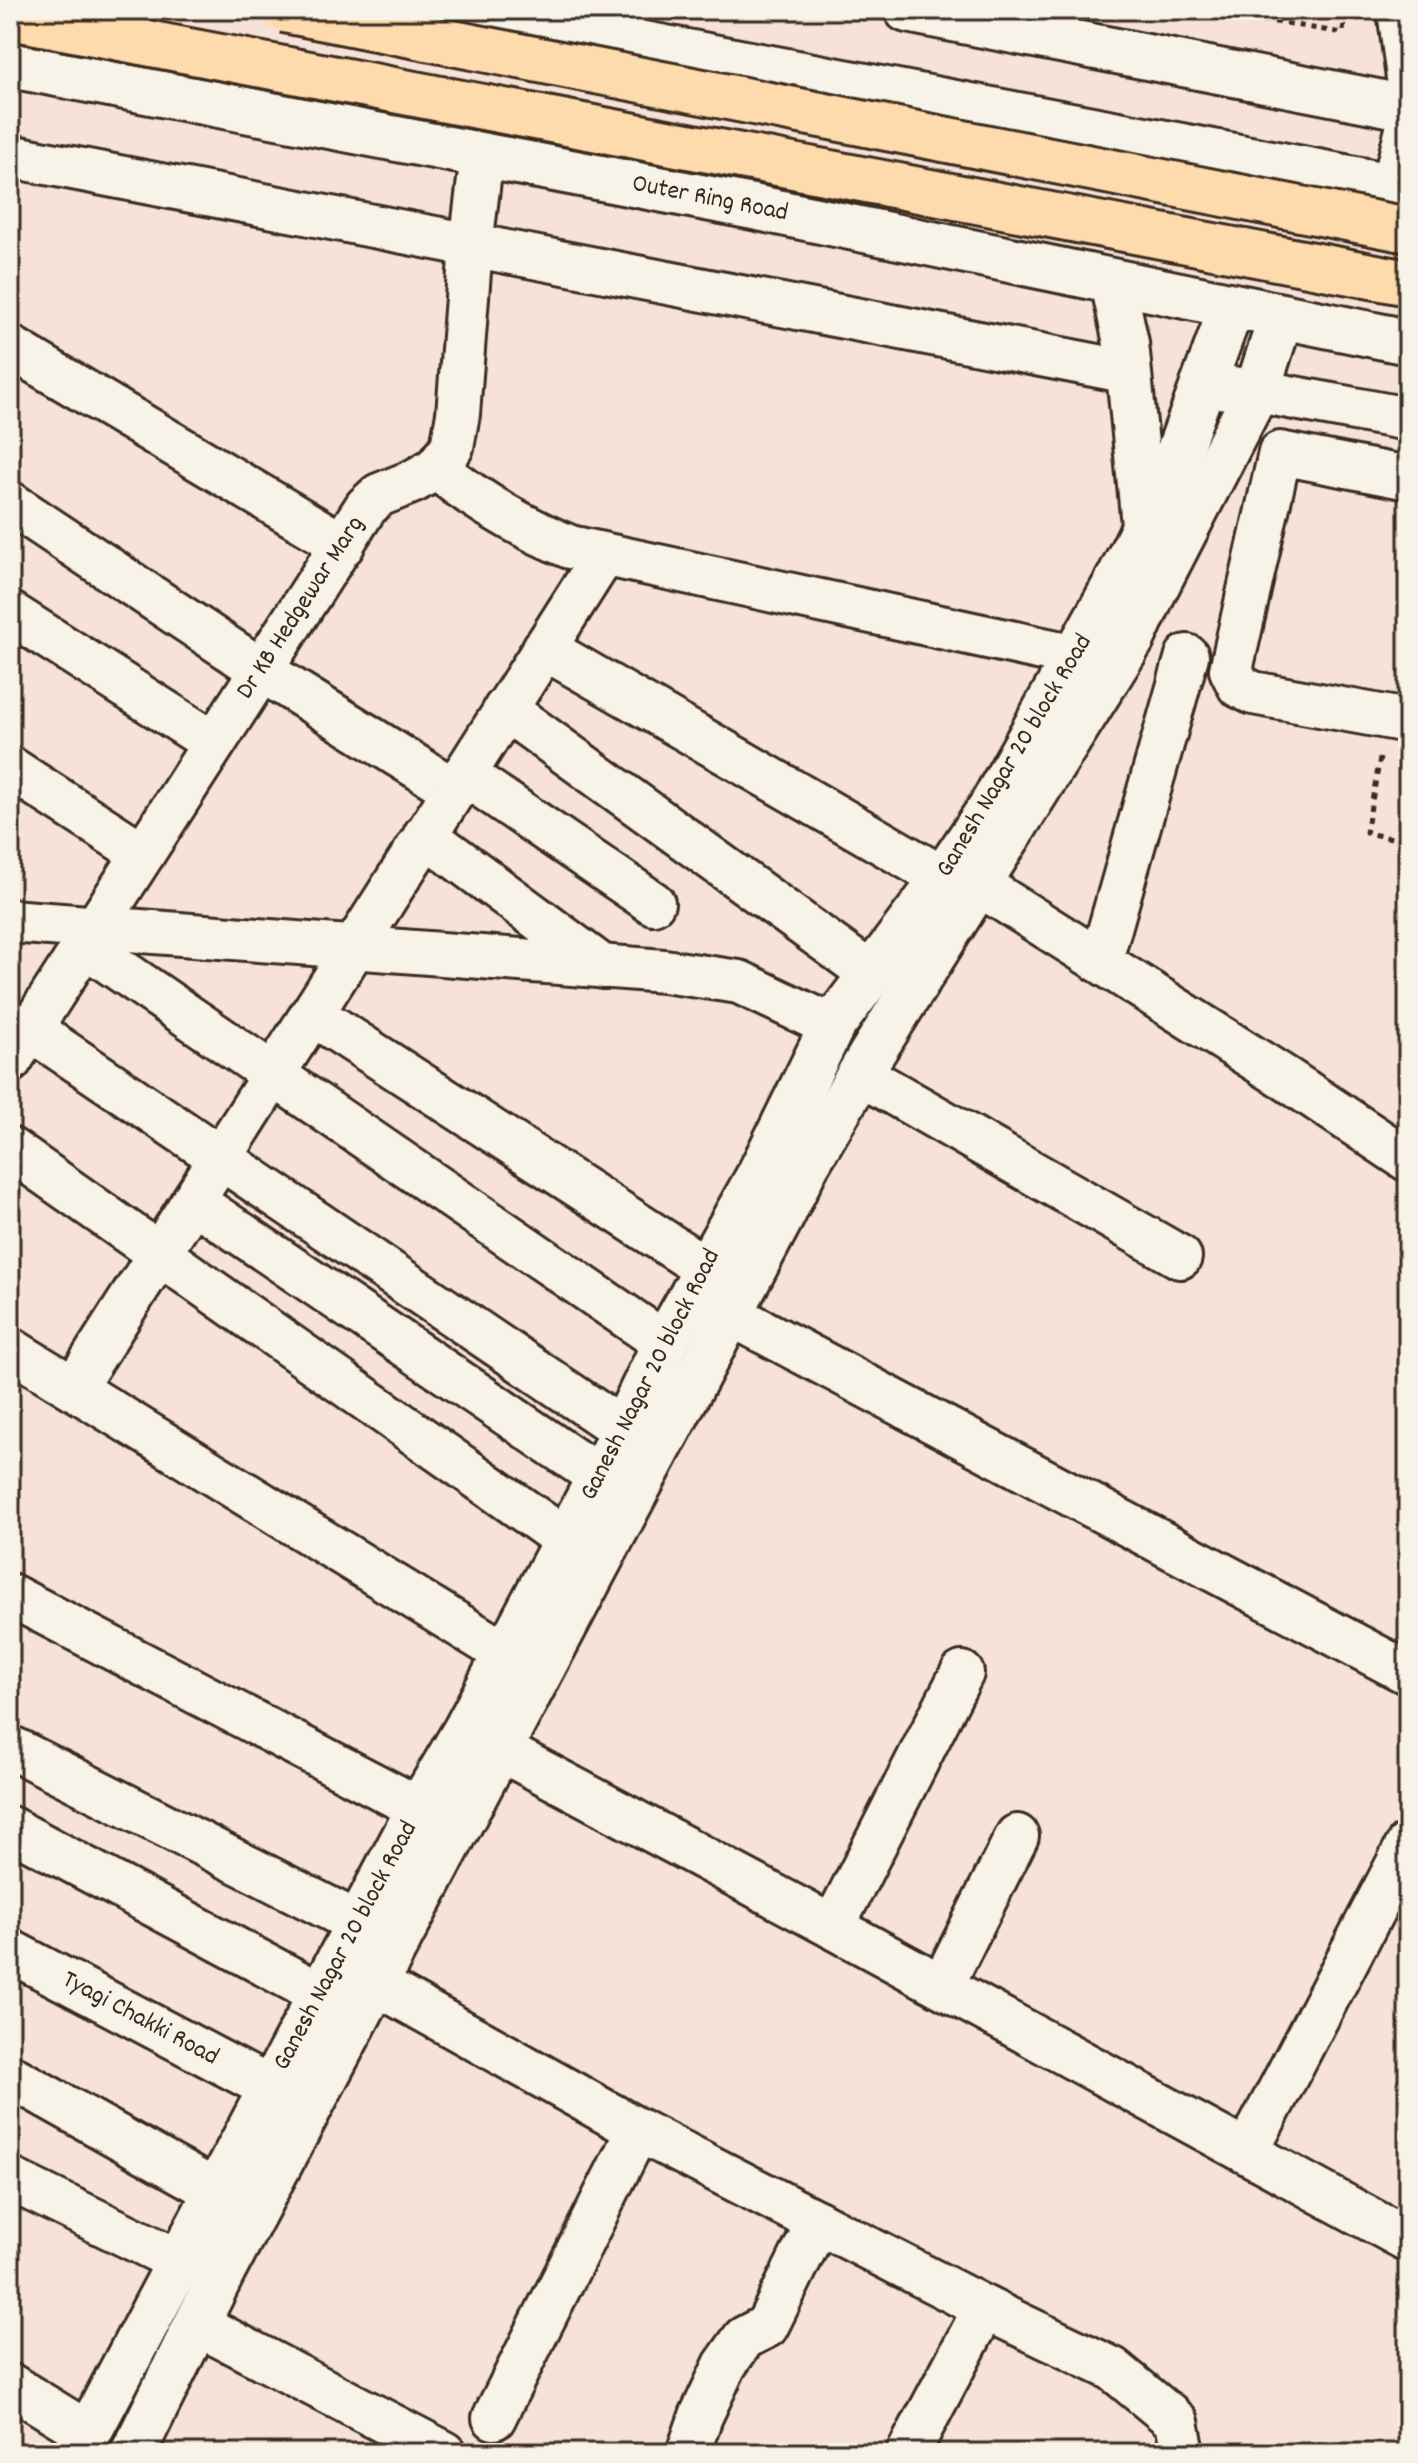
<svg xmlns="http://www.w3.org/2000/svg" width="1418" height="2463" font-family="Dekko,sans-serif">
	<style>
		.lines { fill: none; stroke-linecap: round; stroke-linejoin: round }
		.minor-casing { stroke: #3b2a1e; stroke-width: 48 }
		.tertiary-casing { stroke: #3b2a1e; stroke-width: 50 }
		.path { stroke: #3b2a1e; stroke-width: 5; stroke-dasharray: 6 6; stroke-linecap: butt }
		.minor { stroke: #f7f3e8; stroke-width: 42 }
		.tertiary { stroke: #f7f3e8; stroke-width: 44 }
		.primary-bridge-casing { stroke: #3b2a1e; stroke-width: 50; stroke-linecap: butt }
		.primary-bridge { stroke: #fddbac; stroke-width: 44 }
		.labels { text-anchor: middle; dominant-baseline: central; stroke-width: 7; stroke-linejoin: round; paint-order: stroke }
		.street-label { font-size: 26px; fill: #3b2a1e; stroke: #f7f3e8 }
	</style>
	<rect width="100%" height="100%" fill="#f6e2d8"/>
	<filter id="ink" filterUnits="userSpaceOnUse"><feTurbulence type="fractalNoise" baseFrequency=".0125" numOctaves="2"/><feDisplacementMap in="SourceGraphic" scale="16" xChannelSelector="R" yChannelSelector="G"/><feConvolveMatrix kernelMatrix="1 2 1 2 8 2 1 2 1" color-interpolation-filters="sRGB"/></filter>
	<g filter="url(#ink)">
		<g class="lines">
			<defs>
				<g id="minor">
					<path d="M 1399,10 L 1408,78"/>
					<path d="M 10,156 L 1129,372"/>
					<path d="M 1393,185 L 1408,126"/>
					<path d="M 10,347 L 343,545"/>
					<path d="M 1202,385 L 1257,391 L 1408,419"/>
					<path d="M 436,468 C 478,502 519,526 570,547 L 1075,656"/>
					<path d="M 1408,478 L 1280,453 L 1231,670 L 1239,686 L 1253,693 L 1408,721"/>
					<path d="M 10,503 L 261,670 L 454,790"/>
					<path d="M 10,613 L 214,743"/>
					<path d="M 544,648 L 943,878"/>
					<path d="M 505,709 L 870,973"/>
					<path d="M 10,768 L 143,854"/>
					<path d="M 464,774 L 653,903"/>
					<path d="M 425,835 L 603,967"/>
					<path d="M 978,884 L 1285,1078 L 1408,1160"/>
					<path d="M 10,921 L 664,971 L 739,982 L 832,1026"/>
					<path d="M 84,945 L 665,1343"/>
					<path d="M 1101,960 L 1187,656"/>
					<path d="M 312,1014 L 705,1268"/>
					<path d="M 30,1029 L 623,1430"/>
					<path d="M 10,1061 L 366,507 L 379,495 L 414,481 L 436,468 L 452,447 L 458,414 L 471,246 L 482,155"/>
					<path d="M 860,1074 L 1180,1257"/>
					<path d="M 10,1149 L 566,1540"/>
					<path d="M 193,1201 L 598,1476"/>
					<path d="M 702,1295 L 730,1314 L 1408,1673"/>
					<path d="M 10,1349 L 506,1654"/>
					<path d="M 74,1388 L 604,555"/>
					<path d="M 10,1595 L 449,1824"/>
					<path d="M 10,1747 L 358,1923"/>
					<path d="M 499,1749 L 833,1927 L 1408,2240"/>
					<path d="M 10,1828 L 320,1994"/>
					<path d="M 833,1927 L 962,1673"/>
					<path d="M 10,1951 L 270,2088"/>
					<path d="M 375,1983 L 638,2130 L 985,2308 L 1113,2369 L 1177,2422 L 1183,2453"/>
					<path d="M 942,1986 L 1017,1836"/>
					<path d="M 10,2076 L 215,2191"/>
					<path d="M 1247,2152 L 1408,1844"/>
					<path d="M 10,2179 L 210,2276"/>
					<path d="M 197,2324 L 445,2453"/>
					<path d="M 10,2385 L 88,2433"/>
					<path d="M 494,2418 L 638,2130"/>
					<path d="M 688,2453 L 701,2416 L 725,2365 L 744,2338 L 767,2326 L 818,2222"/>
					<path d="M 908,2453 L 985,2308"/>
				</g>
				<g id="tertiary">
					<path d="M 465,10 L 1408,189"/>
					<path d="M 907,10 L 1408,108"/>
					<path d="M 10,65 L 753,207 L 1408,342"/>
					<path d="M 1113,282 L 1126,343 L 1144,525"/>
					<path d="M 78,2453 L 419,1809 L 465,1731 L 608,1461 L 665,1343 L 759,1175 L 832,1026 L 937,887 L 991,807 L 1119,578 L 1170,475 L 1232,306"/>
					<path d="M 133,2453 L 223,2271 L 783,1214 L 807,1164 L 871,1055 L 1132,639 L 1154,591 L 1257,391 L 1281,317"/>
				</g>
			</defs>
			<use href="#minor" class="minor-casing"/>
			<use href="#tertiary" class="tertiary-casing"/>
			<g class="path">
				<path d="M 1203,10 L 1343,33 L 1345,10"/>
				<path d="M 1380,758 L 1366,833 L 1408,841"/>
			</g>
			<use href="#minor" class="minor"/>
			<use href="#tertiary" class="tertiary"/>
			<defs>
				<g id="primary-bridge">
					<path d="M 284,10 L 1408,230"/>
					<path d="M 10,17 L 1408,283"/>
				</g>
			</defs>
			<use href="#primary-bridge" class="primary-bridge-casing"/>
			<use href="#primary-bridge" class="primary-bridge"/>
		</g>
	</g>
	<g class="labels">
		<g class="street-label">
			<text transform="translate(710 199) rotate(11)">Outer Ring Road</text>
			<text transform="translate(301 608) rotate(-57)">Dr KB Hedgewar Marg</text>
			<text transform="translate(1015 756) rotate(-59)">Ganesh Nagar 20 block Road</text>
			<text transform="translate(651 1375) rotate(-63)">Ganesh Nagar 20 block Road</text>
			<text transform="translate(346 1946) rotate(-62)">Ganesh Nagar 20 block Road</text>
			<text transform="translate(140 2019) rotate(28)">Tyagi Chakki Road</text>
		</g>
	</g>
	<rect width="1418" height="2463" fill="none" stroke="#f7f3e8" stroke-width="40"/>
	<rect x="20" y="20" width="1378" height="2423" fill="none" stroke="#3b2a1e" stroke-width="3" filter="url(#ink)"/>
</svg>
